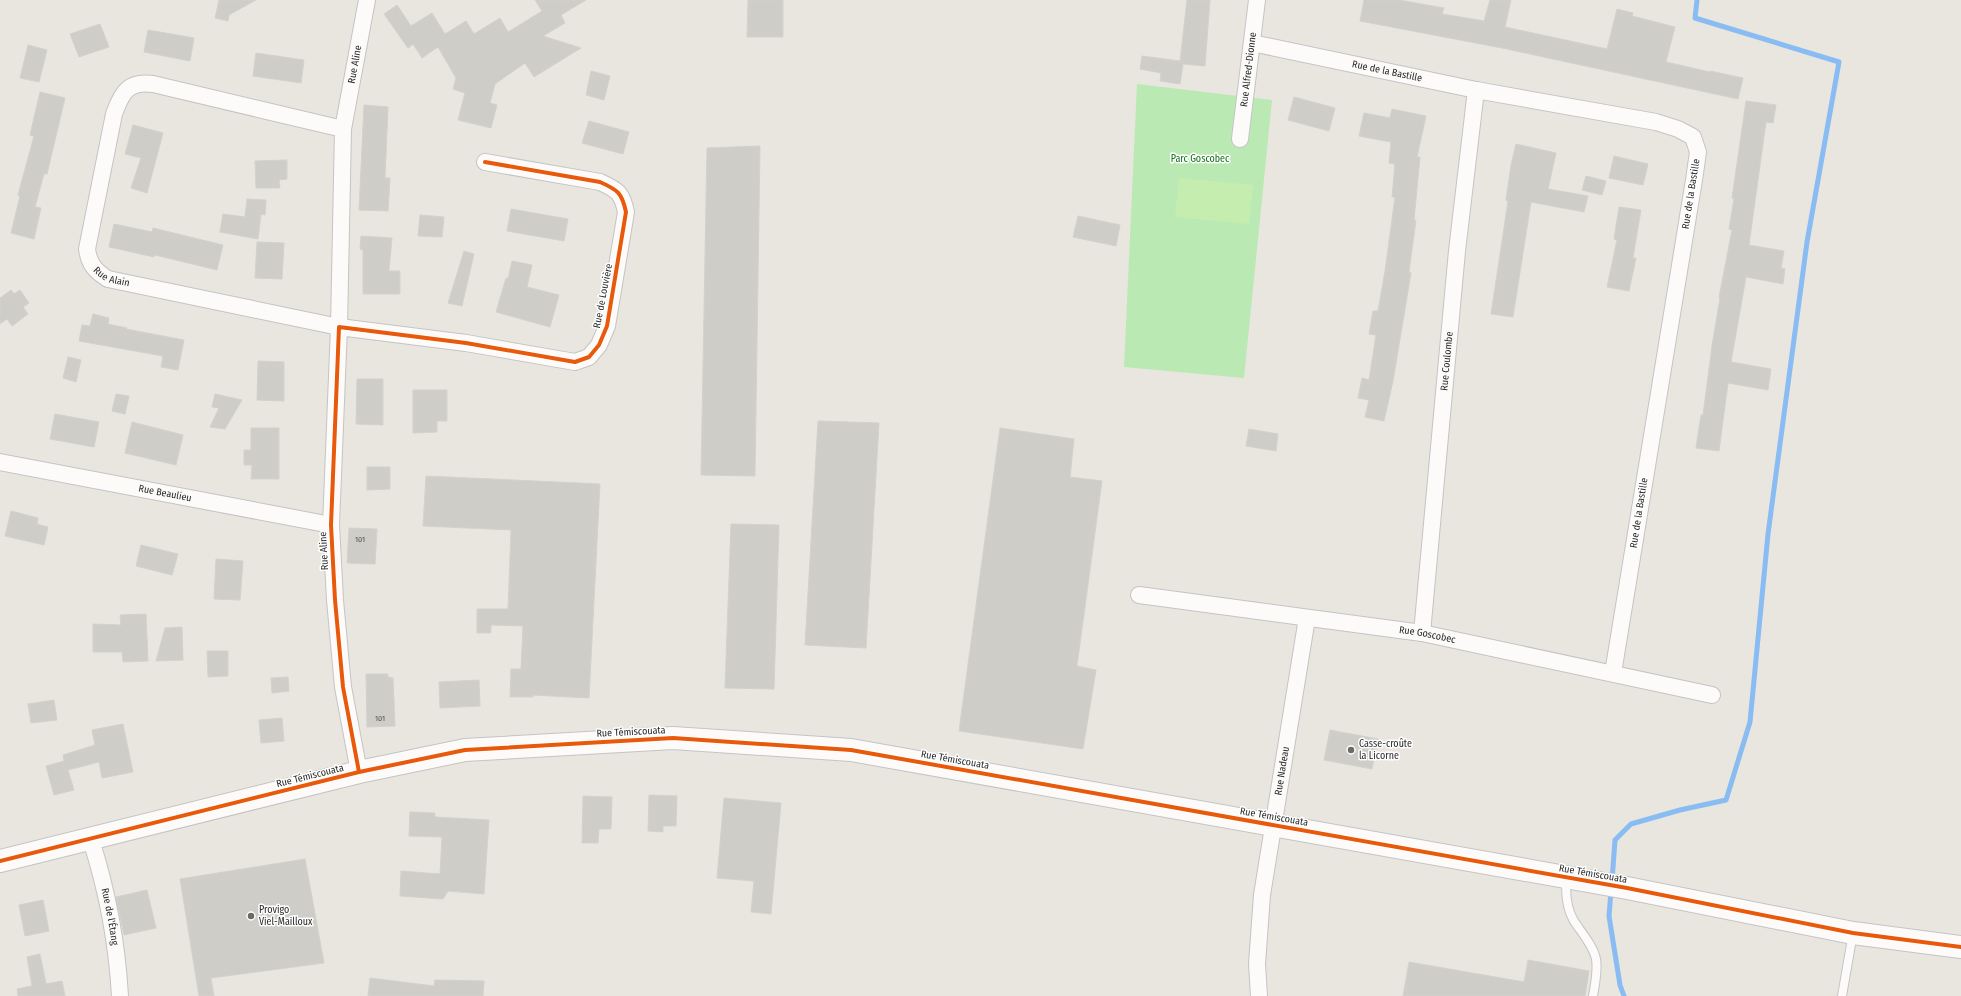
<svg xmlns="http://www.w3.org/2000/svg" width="1961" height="996" font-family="'Fira Sans Condensed',sans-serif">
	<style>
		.green { fill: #bbe9b3 }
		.pitch { fill: #c6edb0 }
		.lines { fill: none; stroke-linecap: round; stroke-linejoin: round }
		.stream { stroke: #89bcf3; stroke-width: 5 }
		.building { fill: #cfcdc7; stroke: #d3d2ca }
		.lane-casing { stroke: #c5c4c4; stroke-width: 10 }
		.street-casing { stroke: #c5c4c4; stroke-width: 18 }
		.secondary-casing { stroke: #c5c4c4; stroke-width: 24 }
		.lane { stroke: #fcfbfa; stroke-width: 8 }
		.street { stroke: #fcfbfa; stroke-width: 16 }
		.secondary { stroke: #fcfbfa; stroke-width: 22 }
		.cycleway-casing { stroke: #fff; stroke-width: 6 }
		.cycleway { stroke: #e8590c; stroke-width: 4 }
		.poi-dot { fill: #6c6b68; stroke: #fff; stroke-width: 1.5 }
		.labels { text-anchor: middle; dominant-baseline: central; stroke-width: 3; stroke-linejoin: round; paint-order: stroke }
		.number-label { font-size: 8px; fill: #545452 }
		.street-label { font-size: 10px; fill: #292929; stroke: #fff }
		.park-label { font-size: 10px; fill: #126e16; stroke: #fff }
		.poi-label { font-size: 10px; fill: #292929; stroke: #fff; text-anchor: start }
	</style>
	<rect width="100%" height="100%" fill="#e8e6de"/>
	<path class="green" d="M 1137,84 L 1272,100 L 1244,378 L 1124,367 Z"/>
	<path class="pitch" d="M 1179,178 L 1253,185 L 1249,224 L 1175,217 Z"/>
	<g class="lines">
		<g class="stream">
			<path d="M 1612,881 L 1615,840 L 1631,824 L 1680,810 L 1726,800 L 1750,722 L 1768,534 L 1807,242 L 1839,62 L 1695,18 L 1697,0"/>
			<path d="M 1611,891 L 1609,916 L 1620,985 L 1624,996"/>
		</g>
	</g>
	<g class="building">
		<path d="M 219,0 L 256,0 L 229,15 L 228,21 L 215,18 Z"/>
		<path d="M 535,0 L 586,0 L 561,15 L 565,23 L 543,36 L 581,48 L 534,77 L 525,63 L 495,84 L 490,103 L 497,105 L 491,128 L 458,120 L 465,93 L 453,89 L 456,78 L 438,47 L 422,58 L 413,44 L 408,48 L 384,14 L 397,5 L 411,26 L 432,13 L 445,34 L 466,21 L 474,34 L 500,18 L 508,32 L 542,11 Z"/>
		<path d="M 748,0 L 783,0 L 783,37 L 747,37 Z"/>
		<path d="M 1187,0 L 1210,0 L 1205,66 L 1183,64 L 1180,84 L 1160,81 L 1161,73 L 1140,69 L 1142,56 L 1180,61 Z"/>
		<path d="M 1364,0 L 1399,0 L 1444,8 L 1442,14 L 1484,21 L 1490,0 L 1511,0 L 1505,27 L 1607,49 L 1617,9 L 1633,13 L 1632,16 L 1675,27 L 1666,62 L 1710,72 L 1710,71 L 1743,78 L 1738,99 L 1502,48 L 1360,21 Z"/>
		<path d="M 100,24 L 109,47 L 79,57 L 70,34 Z"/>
		<path d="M 148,30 L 194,38 L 190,61 L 144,52 Z"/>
		<path d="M 28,45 L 47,50 L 39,82 L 20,78 Z"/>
		<path d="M 256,53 L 304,60 L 301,83 L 253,76 Z"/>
		<path d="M 591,71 L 610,76 L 604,100 L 586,95 Z"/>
		<path d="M 40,92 L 65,98 L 47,174 L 44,174 L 35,207 L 41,208 L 34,239 L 11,233 L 20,196 L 18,195 L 34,136 L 30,135 Z"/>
		<path d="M 1294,97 L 1335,108 L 1329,131 L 1288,120 Z"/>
		<path d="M 1746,101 L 1776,105 L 1773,123 L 1766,122 L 1749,245 L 1784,251 L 1781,268 L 1785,269 L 1783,284 L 1746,277 L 1731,362 L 1771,369 L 1768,390 L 1728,383 L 1719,451 L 1696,448 L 1701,415 L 1703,415 L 1712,346 L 1720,298 L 1719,297 L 1732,230 L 1729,229 L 1734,199 L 1732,198 Z"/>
		<path d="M 364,105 L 388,107 L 385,178 L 390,178 L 388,211 L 359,210 Z"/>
		<path d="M 1392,109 L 1426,116 L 1417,157 L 1420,157 L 1414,220 L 1416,220 L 1409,272 L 1411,273 L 1393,381 L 1384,421 L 1365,417 L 1369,400 L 1358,398 L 1362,378 L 1369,380 L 1376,335 L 1369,334 L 1373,311 L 1378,311 L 1385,271 L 1395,197 L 1392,197 L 1395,164 L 1389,163 L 1391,142 L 1359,136 L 1364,113 L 1390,118 Z"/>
		<path d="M 589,121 L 629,132 L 623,154 L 582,143 Z"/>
		<path d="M 133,125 L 163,133 L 147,193 L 131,188 L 141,158 L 125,154 Z"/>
		<path d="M 1516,144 L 1556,153 L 1548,189 L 1588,196 L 1584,212 L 1531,202 L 1513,317 L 1491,314 L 1508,201 L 1506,200 L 1511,165 Z"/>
		<path d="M 760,146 L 755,476 L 701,475 L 707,148 Z"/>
		<path d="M 1614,156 L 1648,164 L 1643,185 L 1609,178 Z"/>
		<path d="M 287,160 L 287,179 L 279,180 L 280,188 L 256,188 L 255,161 Z"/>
		<path d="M 1586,176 L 1606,181 L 1602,195 L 1582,190 Z"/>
		<path d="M 247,199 L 266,200 L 265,215 L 261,214 L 258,239 L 220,232 L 223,214 L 245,217 Z"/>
		<path d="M 1619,207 L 1641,210 L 1633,258 L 1636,258 L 1629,291 L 1607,287 L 1617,240 L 1614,239 Z"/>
		<path d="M 511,209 L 568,219 L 564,241 L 507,231 Z"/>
		<path d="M 420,215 L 444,217 L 442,237 L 418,236 Z"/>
		<path d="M 1078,216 L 1120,225 L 1116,246 L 1073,237 Z"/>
		<path d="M 114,224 L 152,232 L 153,228 L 223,245 L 217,270 L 155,255 L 154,257 L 109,247 Z"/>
		<path d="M 361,236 L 392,238 L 389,271 L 400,271 L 400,294 L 363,294 L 363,250 L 360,249 Z"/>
		<path d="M 257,242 L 284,243 L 282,279 L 255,278 Z"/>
		<path d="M 464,251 L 474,254 L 462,306 L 448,303 Z"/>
		<path d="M 512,261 L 532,265 L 527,287 L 559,295 L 550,327 L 496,312 L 506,278 L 508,279 Z"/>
		<path d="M 11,290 L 14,294 L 20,290 L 29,303 L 23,307 L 28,314 L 12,326 L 7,319 L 0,324 L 0,298 Z"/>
		<path d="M 93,314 L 109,318 L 108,324 L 127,328 L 126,329 L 184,340 L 178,370 L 161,367 L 163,356 L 79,341 L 82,325 L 90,326 Z"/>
		<path d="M 68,357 L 81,360 L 76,382 L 63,378 Z"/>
		<path d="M 258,361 L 284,362 L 284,401 L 257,400 Z"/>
		<path d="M 357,379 L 383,379 L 383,425 L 356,424 Z"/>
		<path d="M 413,390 L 447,390 L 447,421 L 437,421 L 437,432 L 413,433 Z"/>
		<path d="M 116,394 L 129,396 L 125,414 L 112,411 Z"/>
		<path d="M 215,394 L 242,400 L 225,429 L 210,427 L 219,408 L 212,407 Z"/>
		<path d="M 55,414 L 99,422 L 94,447 L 50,439 Z"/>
		<path d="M 818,421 L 879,423 L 866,648 L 805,645 Z"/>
		<path d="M 132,422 L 183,435 L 176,465 L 125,453 Z"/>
		<path d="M 251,428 L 279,428 L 279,479 L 251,479 L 252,465 L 244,465 L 244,450 L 251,450 Z"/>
		<path d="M 1000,428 L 1074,439 L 1070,477 L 1102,481 L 1077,666 L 1096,670 L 1083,749 L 959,731 Z"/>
		<path d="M 1249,429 L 1278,434 L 1276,451 L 1246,446 Z"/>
		<path d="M 367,467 L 390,467 L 390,489 L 367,490 Z"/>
		<path d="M 426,476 L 600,484 L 589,698 L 533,695 L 533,697 L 510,697 L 511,669 L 521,669 L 523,626 L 491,625 L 491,633 L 477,633 L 477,609 L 508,609 L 511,530 L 423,526 Z"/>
		<path d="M 11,511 L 38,518 L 37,524 L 48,527 L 44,545 L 5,536 Z"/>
		<path d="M 731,524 L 779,525 L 774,689 L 725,688 Z"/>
		<path d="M 349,528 L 377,529 L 375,564 L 347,563 Z"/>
		<path d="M 141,545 L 178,554 L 172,575 L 136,566 Z"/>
		<path d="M 216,559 L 243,561 L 240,600 L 214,599 Z"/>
		<path d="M 146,614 L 148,661 L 123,662 L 122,652 L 93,652 L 93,624 L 121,625 L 120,615 Z"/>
		<path d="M 182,627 L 183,660 L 156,661 L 165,628 Z"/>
		<path d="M 207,651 L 228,651 L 228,676 L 208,677 Z"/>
		<path d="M 366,674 L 388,674 L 388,677 L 393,678 L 395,726 L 367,727 Z"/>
		<path d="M 288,677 L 289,691 L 272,693 L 271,678 Z"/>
		<path d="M 479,680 L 480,706 L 440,708 L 439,682 Z"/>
		<path d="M 54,700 L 57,720 L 31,723 L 28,704 Z"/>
		<path d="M 282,718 L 284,741 L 261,743 L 259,720 Z"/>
		<path d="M 123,724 L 133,772 L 102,778 L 99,762 L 68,770 L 74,790 L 54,795 L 46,766 L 64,761 L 63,755 L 95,745 L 92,730 Z"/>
		<path d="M 1330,730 L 1378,739 L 1372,769 L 1324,760 Z"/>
		<path d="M 649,795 L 677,796 L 676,826 L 663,826 L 663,832 L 648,831 Z"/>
		<path d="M 583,796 L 612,797 L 611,829 L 599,829 L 598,843 L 582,843 Z"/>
		<path d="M 724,798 L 781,803 L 771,914 L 751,912 L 754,881 L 717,878 Z"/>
		<path d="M 410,812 L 435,813 L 435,817 L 489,820 L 484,894 L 448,891 L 443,899 L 400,896 L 401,871 L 440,874 L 442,837 L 409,836 Z"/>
		<path d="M 305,859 L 324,963 L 211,978 L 214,996 L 199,996 L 180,879 Z"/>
		<path d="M 147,890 L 156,928 L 124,935 L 116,897 Z"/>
		<path d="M 43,900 L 49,931 L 25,936 L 19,905 Z"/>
		<path d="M 40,954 L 46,984 L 62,981 L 65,996 L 18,996 L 17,989 L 32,986 L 27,957 Z"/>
		<path d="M 1528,960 L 1589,971 L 1585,996 L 1403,996 L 1409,962 L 1524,982 Z"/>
		<path d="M 370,978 L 434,986 L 435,980 L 484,981 L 483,996 L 368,996 Z"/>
	</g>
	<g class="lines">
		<defs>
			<g id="lane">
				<path d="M 1566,879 C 1566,894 1566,907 1574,921 C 1581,932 1593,945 1596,959 C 1598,971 1595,984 1593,996"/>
				<path d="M 1842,996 L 1853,933"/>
			</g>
			<g id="street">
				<path id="s1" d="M 1252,43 L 1476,90 L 1656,122 L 1678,129 L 1693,137 L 1698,152 L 1694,180 L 1613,673"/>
				<path id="s2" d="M 343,129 L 153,84 C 128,81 122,92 114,114 L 87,249 C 89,264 95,271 108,279 L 339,327 L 343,129 L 367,0"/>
				<path id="s3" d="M 1240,139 L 1257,0"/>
				<path id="s4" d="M 0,462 L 331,525"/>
				<path id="s5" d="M 1139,595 L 1422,633 L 1712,695"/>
				<path id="s6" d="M 1422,633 L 1457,251 L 1476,90"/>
				<path d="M 359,772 L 343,687 L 335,600 L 331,525 L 339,327 L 466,343 L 575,362 L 589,357 L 599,345 L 607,326 L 626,212 C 622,193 618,190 600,182 L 485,162"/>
				<path id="s7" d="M 91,840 C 107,890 117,943 120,996"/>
				<path id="s8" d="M 1259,996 L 1257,964 L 1262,895 L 1307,618"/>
			</g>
			<path id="secondary" d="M 0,861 L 359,772 L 465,750 L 673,738 L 851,750 L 1627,888 L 1853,933 L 1961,947"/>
		</defs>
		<use href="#lane" class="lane-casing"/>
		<use href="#street" class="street-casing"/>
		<use href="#secondary" class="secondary-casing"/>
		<use href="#lane" class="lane"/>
		<use href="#street" class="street"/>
		<use href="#secondary" class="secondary"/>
		<defs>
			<g id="cycleway">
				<path d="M 359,772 L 343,687 L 335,600 L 331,525 L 339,327 L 466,343 L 575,362 L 589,357 L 599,345 L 607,326 L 626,212 C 622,193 618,190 600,182 L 485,162"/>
				<path d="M 0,861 L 359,772 L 465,750 L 673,738 L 851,750 L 1627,888 L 1853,933 L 1961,947"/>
			</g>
		</defs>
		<use href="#cycleway" class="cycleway-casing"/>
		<use href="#cycleway" class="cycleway"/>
	</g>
	<g class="poi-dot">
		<circle cx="1351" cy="750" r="4"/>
		<circle cx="251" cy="916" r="4"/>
	</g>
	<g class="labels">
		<g class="number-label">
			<text x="360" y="539">101</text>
			<text x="380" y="718">101</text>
		</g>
		<g class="street-label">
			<text stroke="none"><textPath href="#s2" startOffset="926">Rue Aline</textPath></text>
			<text stroke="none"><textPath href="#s3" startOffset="70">Rue Alfred-Dionne</textPath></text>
			<text stroke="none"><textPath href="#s1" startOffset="138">Rue de la Bastille</textPath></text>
			<text transform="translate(1691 194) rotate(-81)">Rue de la Bastille</text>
			<text stroke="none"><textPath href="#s2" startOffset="429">Rue Alain</textPath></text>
			<text transform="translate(603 296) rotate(-79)">Rue de Louvière</text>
			<text stroke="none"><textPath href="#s6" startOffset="273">Rue Coulombe</textPath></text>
			<text stroke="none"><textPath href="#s4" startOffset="168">Rue Beaulieu</textPath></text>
			<text transform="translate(1639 513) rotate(-81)">Rue de la Bastille</text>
			<text transform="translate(324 551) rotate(-93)">Rue Aline</text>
			<text stroke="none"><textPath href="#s5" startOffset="291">Rue Goscobec</textPath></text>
			<text transform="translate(631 732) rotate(-3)">Rue Témiscouata</text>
			<text transform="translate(955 760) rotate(10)">Rue Témiscouata</text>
			<text stroke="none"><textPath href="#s8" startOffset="227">Rue Nadeau</textPath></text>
			<text transform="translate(310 776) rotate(-14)">Rue Témiscouata</text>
			<text transform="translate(1274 817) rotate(10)">Rue Témiscouata</text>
			<text transform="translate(1593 874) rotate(10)">Rue Témiscouata</text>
			<text stroke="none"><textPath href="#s7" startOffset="79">Rue de l'Étang</textPath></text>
		</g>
		<g class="park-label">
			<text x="1200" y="159">Parc Goscobec</text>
		</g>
		<g class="poi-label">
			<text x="1359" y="744">Casse-croûte<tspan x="1359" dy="12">la Licorne</tspan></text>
			<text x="259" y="910">Provigo<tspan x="259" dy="12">Viel-Mailloux</tspan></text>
		</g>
	</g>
</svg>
